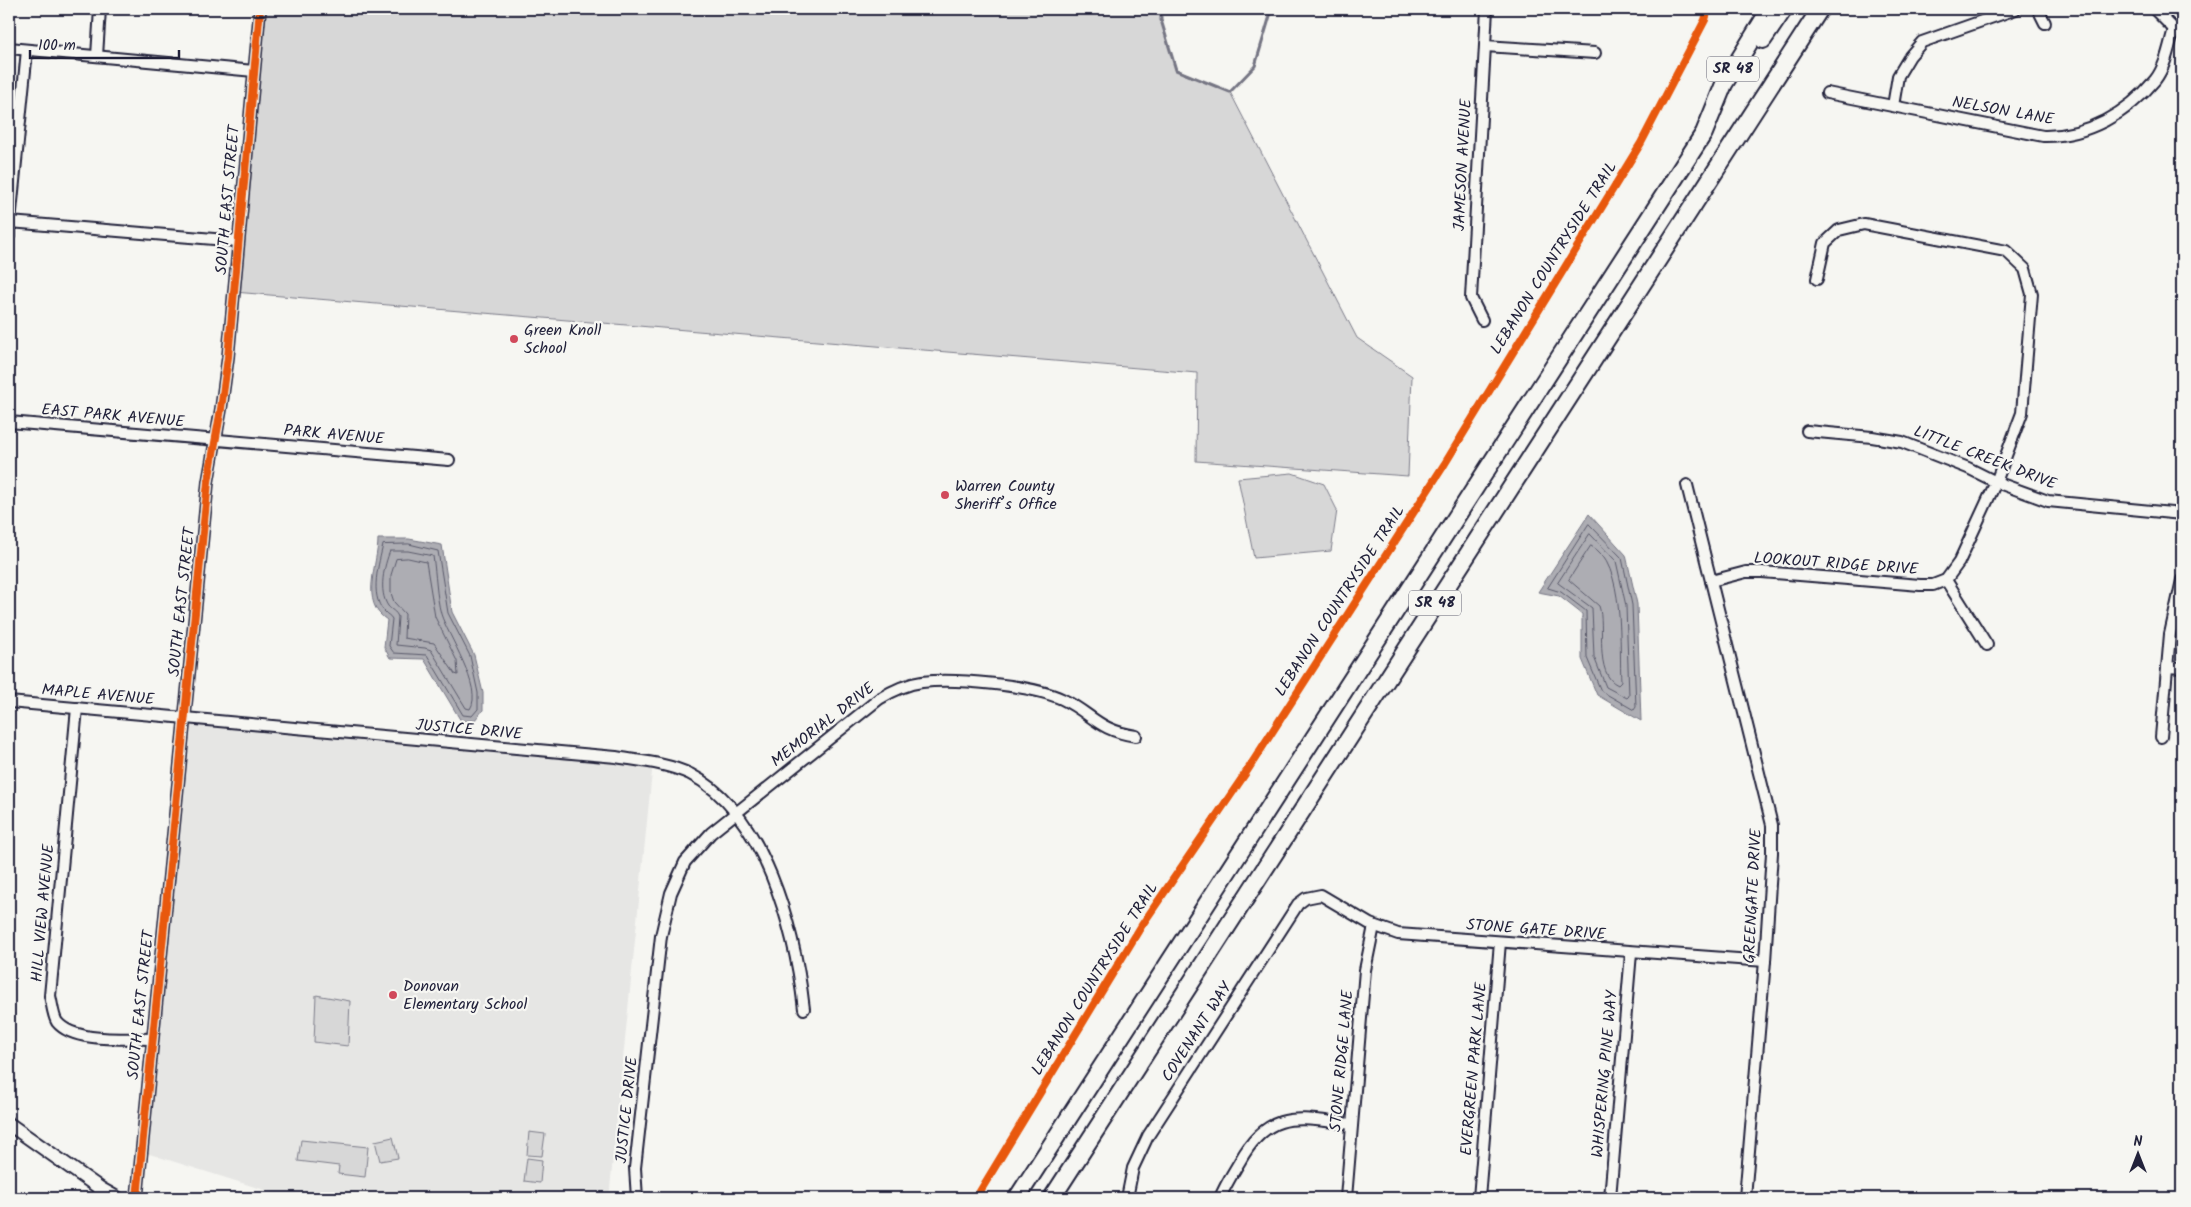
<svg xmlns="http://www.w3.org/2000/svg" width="2191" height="1207" font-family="Kalam,sans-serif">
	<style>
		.built { fill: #e6e6e4 }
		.green { fill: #d7d7d7; stroke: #7c7c89 }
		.water { fill: #adadb3; stroke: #757583 }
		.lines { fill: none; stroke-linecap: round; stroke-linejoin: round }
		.shore { stroke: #5a5a6b; stroke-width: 1 }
		.stream { stroke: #757583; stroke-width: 3 }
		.minor-casing { stroke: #22223b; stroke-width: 14 }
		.tertiary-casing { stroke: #22223b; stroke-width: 16 }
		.trunk-casing { stroke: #22223b; stroke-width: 20 }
		.minor { stroke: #f6f6f2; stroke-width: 10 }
		.tertiary { stroke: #f6f6f2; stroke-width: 12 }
		.trunk { stroke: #f6f6f2; stroke-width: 16 }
		.cycleway-casing { stroke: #f6f6f2; stroke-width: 11 }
		.cycleway { stroke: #e8590c; stroke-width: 8 }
		.poi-dot { fill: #d1495b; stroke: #f6f6f2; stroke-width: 2 }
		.labels { text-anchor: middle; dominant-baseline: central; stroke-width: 4.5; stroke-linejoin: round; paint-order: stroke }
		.shield { fill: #f6f6f2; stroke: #626272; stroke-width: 1 }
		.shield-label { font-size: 15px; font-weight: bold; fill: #22223b }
		.street-label { font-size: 16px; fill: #22223b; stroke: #f6f6f2 }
		.poi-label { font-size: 16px; fill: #22223b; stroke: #f6f6f2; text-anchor: start }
	</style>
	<rect width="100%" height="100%" fill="#f6f6f2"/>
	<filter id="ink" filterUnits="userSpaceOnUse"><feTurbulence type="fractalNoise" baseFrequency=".02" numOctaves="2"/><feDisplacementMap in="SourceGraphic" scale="10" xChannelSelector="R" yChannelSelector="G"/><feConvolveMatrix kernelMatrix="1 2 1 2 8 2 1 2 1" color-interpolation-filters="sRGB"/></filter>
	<g filter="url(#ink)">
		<path class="built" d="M 184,719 L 653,762 L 609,1198 L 290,1198 L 140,1151 Z"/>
		<g class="green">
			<path d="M 260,9 L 1161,9 L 1161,20 L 1176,69 L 1230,92 L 1357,338 L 1412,376 L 1408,476 L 1196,461 L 1197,373 L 234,292 Z"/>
			<path d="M 1292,473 L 1324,484 L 1337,510 L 1331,551 L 1254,558 L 1238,478 Z"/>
			<path d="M 316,995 L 350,1001 L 348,1046 L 314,1042 Z"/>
			<path d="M 529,1132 L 545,1134 L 542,1156 L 527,1155 Z"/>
			<path d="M 393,1137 L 398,1158 L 380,1161 L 375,1141 Z"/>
			<path d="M 301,1140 L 368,1147 L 365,1177 L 338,1174 L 339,1166 L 298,1161 Z"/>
			<path d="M 527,1158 L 542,1160 L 540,1183 L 524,1181 Z"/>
		</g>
		<g class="water">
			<path d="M 1589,514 L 1626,555 L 1637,604 L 1641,721 L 1597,695 L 1582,659 L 1582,614 L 1559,596 L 1538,592 Z"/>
			<path d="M 378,539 L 409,539 L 442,545 L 452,612 L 474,655 L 483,693 L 483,710 L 474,721 L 461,721 L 424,659 L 390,658 L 384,647 L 387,620 C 359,602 378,565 378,539 Z"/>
		</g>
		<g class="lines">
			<g class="shore">
				<path d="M 1589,524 L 1622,558 L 1632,605 L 1636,707 L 1634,710 L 1601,691 L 1587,658 L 1586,611 L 1561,592 L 1548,588 Z"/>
				<path d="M 1590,534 L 1616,561 L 1626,606 L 1629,696 L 1627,698 L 1606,687 L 1594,657 L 1592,608 L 1558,583 Z"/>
				<path d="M 409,544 L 438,551 L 448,613 L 470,656 L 478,693 L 478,709 L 472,716 L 463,715 L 427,655 L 394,653 L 389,646 L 392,619 C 390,615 387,615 384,611 C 369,595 379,563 383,545 Z"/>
				<path d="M 1591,546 C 1626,562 1619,650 1621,682 L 1618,685 C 1593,674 1606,625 1599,606 L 1569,580 Z"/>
				<path d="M 390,551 L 408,551 L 433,556 C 436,575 436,595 441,614 C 447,634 484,689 470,709 L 466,708 L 431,650 L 425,648 L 396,645 L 398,617 C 396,611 391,610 388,606 C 378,591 384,566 390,551 Z"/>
				<path d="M 408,558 L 426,562 L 435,617 L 457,661 L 458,675 L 455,674 L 434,643 L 404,638 L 405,614 L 394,602 L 391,593 L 391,575 L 396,559 Z"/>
			</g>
			<path class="stream" d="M 1161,9 L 1161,20 L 1176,70 L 1230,92 L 1255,66 L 1272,9"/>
			<defs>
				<g id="minor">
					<path d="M 2038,9 L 2045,23"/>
					<path d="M 2154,9 L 2174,29"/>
					<path d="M 1485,46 L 1595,53"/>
					<path d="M 9,48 L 254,71"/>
					<path d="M 27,50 L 10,222 L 238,241"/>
					<path d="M 97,56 L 100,9"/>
					<path d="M 1827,93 L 2043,136 C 2086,137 2128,113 2155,80 C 2166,66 2169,46 2174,29 L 2182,25"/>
					<path d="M 1893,106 L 1898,76 L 1910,56 L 1922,42 L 2016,9"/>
					<path d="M 1482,320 L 1471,298 L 1487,9"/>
					<path d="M 9,422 L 449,460"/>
					<path d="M 1807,431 L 1872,437 L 1902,442 L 1968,468 L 1996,482 L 2048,501 L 2182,514"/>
					<path d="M 1687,485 L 1772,825 L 1772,853 L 1765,961 L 1745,1198"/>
					<path d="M 1946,580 L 1987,645"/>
					<path d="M 1711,581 L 1746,572 L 1762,572 L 1920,585 L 1933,585 L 1946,580 L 1959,562 L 1996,482 L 2022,413 L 2032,294 L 2025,269 L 2006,251 L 1864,224 L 1839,230 L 1825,243 L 1817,279"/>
					<path d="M 2167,667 L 2182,668"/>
					<path d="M 9,702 L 616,757 C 641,761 667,763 690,774 C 765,812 795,931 804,1009"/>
					<path d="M 77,708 L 50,996 C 52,1003 53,1016 57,1022 C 74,1043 126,1038 152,1039"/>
					<path d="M 2161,737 L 2170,634 L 2182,580"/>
					<path d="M 137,1198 L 208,482 L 221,409 L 228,357 L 260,9"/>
					<path d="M 637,1198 L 635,1168 L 661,936 L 671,893 L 685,862 L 711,833 L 879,699 C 892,691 906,684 922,682 C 954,678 1032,685 1062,699 C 1093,714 1097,730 1136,736"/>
					<path d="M 1127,1198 L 1133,1168 L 1148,1136 L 1298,904 L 1306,898 L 1321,895 L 1370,924 L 1398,934 L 1765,961"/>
					<path d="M 1220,1198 C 1225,1185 1233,1173 1240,1161 C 1270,1107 1299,1119 1352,1124"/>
					<path d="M 1346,1198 L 1365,970 L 1374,926"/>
					<path d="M 1479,1198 L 1500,942"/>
					<path d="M 1610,1198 L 1631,953"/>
				</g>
				<g id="tertiary">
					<path d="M 9,222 L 9,234"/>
					<path d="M 9,1124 L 101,1189 L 117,1198"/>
				</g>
				<g id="trunk">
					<path d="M 1763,40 L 1784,9"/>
					<path d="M 1017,1198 L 1704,133 L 1724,84 L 1770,9"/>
					<path d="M 1052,1198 L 1820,9"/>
				</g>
			</defs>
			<use href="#minor" class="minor-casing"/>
			<use href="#tertiary" class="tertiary-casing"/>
			<use href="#trunk" class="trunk-casing"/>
			<use href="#minor" class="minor"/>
			<use href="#tertiary" class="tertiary"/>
			<use href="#trunk" class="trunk"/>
			<defs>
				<g id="cycleway">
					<path d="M 137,1198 L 208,482 L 221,409 L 228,357 L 260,9"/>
					<path d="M 976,1198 L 1142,925 L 1245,774 L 1444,465 L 1641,143 L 1705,20 L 1708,9"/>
				</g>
			</defs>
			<use href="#cycleway" class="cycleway-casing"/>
			<use href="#cycleway" class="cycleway"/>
		</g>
	</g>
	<g class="poi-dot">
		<circle cx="514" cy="339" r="5"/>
		<circle cx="945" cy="495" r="5"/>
		<circle cx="393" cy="995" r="5"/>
	</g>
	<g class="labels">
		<g class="shield">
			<rect x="1707" y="56.5" width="52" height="25" rx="4"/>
			<rect x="1409" y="590.5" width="52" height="25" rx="4"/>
		</g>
		<g class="shield-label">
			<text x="1733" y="69">SR 48</text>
			<text x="1435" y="603">SR 48</text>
		</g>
		<g class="street-label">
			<text transform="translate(2003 111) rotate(10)">NELSON LANE</text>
			<text transform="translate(1463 165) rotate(-87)">JAMESON AVENUE</text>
			<text transform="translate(228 200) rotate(-85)">SOUTH EAST STREET</text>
			<text transform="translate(1554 258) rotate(-58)">LEBANON COUNTRYSIDE TRAIL</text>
			<text transform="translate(113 416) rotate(5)">EAST PARK AVENUE</text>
			<text transform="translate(334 435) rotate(5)">PARK AVENUE</text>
			<text transform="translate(1985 458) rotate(21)">LITTLE CREEK DRIVE</text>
			<text transform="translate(1836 564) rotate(4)">LOOKOUT RIDGE DRIVE</text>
			<text transform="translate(1340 601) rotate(-57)">LEBANON COUNTRYSIDE TRAIL</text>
			<text transform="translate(182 602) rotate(-84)">SOUTH EAST STREET</text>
			<text transform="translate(98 695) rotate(5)">MAPLE AVENUE</text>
			<text transform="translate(823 725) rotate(-38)">MEMORIAL DRIVE</text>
			<text transform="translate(469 730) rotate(5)">JUSTICE DRIVE</text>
			<text transform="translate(1753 896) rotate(-87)">GREENGATE DRIVE</text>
			<text transform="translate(43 913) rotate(-85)">HILL VIEW AVENUE</text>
			<text transform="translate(1536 930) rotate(4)">STONE GATE DRIVE</text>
			<text transform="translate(1095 979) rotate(-58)">LEBANON COUNTRYSIDE TRAIL</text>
			<text transform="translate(141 1005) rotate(-84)">SOUTH EAST STREET</text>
			<text transform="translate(1197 1032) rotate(-57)">COVENANT WAY</text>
			<text transform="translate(1342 1061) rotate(-85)">STONE RIDGE LANE</text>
			<text transform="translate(1474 1069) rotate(-85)">EVERGREEN PARK LANE</text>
			<text transform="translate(1605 1074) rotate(-85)">WHISPERING PINE WAY</text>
			<text transform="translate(627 1110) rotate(-84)">JUSTICE DRIVE</text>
		</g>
		<g class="poi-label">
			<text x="524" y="330">Green Knoll<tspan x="524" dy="18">School</tspan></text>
			<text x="955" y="486">Warren County<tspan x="955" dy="18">Sheriff’s Office</tspan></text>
			<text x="403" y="986">Donovan<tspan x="403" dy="18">Elementary School</tspan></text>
		</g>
	</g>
	<rect width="2191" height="1207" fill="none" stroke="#f6f6f2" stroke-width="30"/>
	<rect x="15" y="15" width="2161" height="1177" fill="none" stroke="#22223b" stroke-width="2" filter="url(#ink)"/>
	<g transform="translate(2138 1154)" stroke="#f6f6f2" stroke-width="4" paint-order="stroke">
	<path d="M0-4L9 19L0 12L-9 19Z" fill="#22223b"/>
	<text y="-8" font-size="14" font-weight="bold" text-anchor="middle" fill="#22223b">N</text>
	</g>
	<path d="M30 50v8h149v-8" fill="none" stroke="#22223b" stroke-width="2.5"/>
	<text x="38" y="50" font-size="15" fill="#22223b" stroke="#f6f6f2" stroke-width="4" paint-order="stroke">100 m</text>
</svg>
